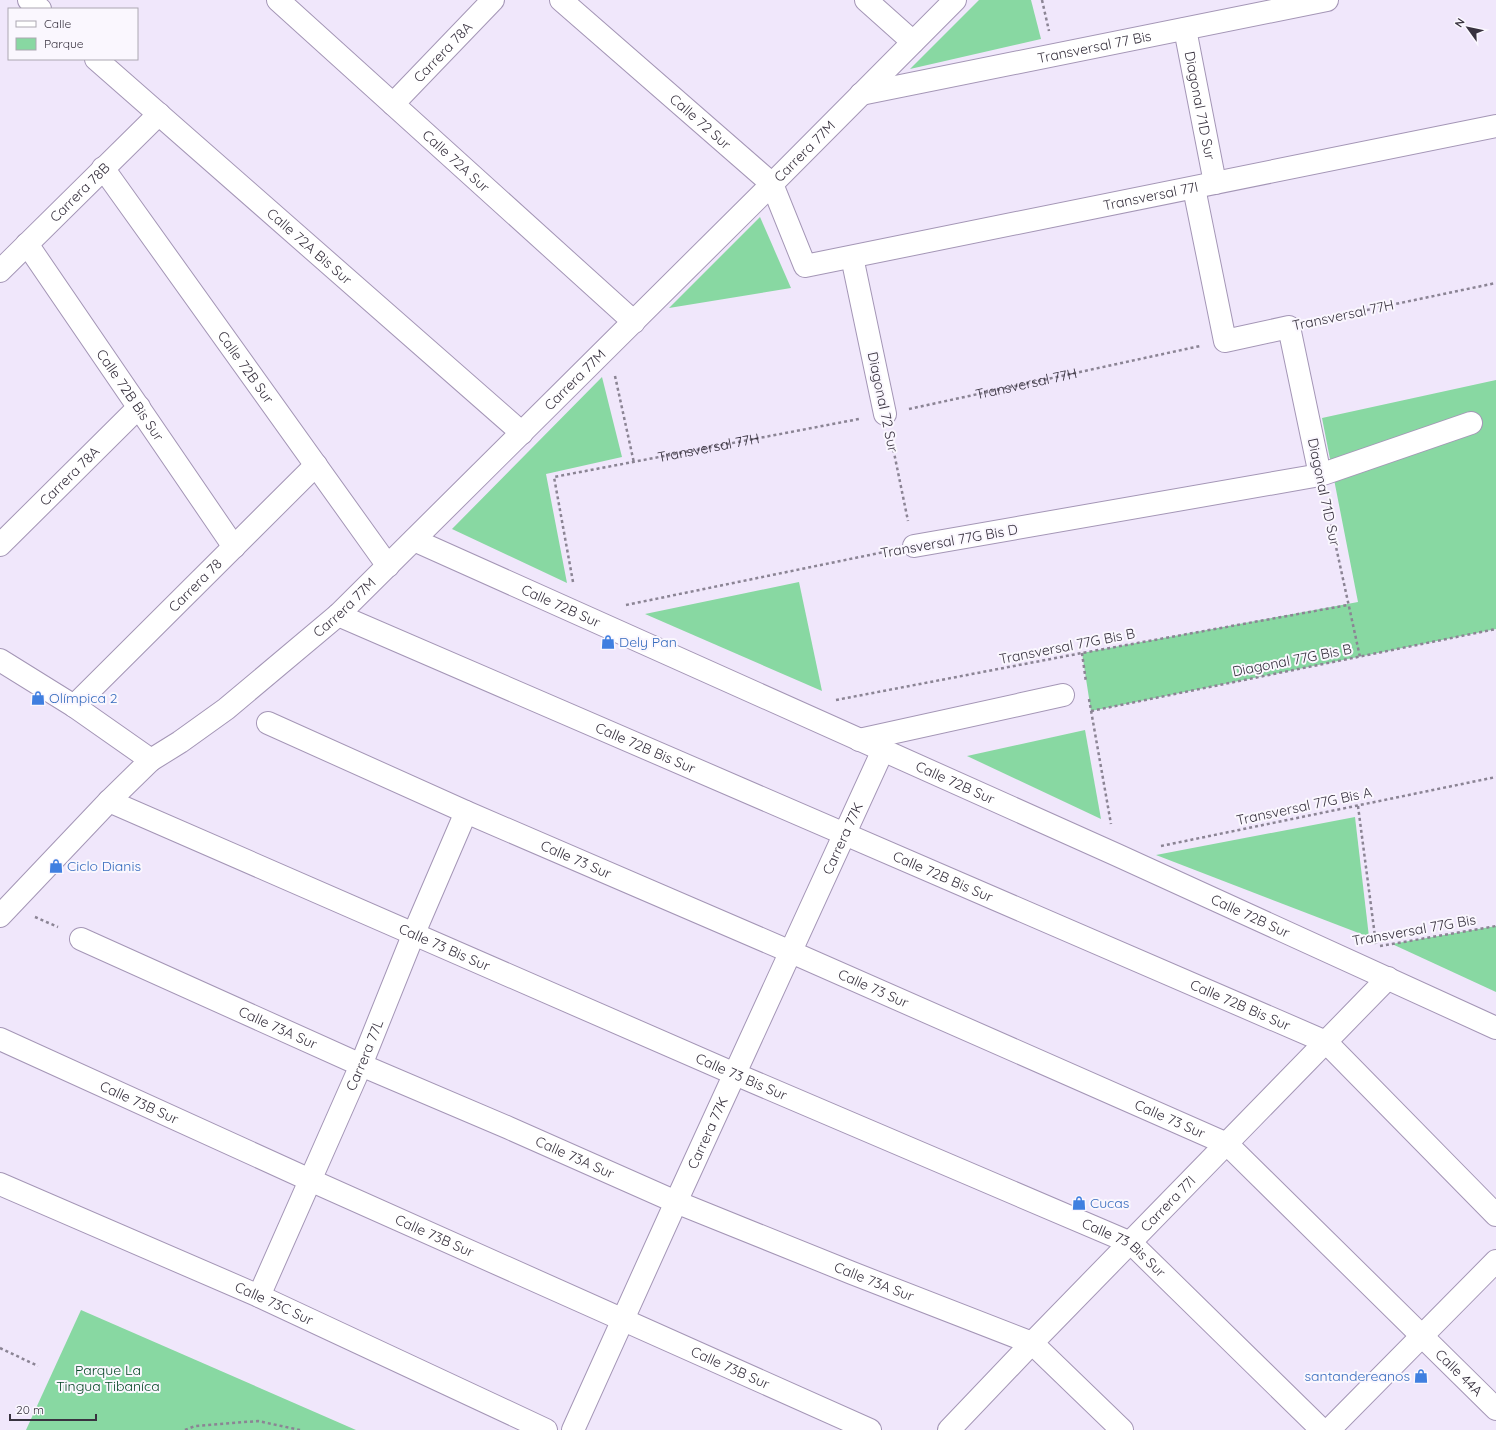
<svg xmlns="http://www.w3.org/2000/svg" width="1496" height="1430" font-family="Quicksand,sans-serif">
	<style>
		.green { fill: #88d8a2 }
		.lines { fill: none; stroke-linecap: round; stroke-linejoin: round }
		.minor-casing { stroke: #a496b6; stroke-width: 24 }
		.path { stroke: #8b8494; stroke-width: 2.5; stroke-dasharray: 3 3; stroke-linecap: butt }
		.minor { stroke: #fff; stroke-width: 22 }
		.labels { text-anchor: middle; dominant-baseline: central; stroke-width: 4; stroke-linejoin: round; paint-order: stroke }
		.street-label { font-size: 14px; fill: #38323f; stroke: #faf7fe }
		.shop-label { font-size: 14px; fill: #366cbe; stroke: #faf7fe; text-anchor: start }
		.park-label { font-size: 14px; fill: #064725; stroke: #faf7fe }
	</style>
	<rect width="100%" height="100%" fill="#f0e7fb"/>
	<g class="green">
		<path d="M 979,0 L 1031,0 L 1041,39 L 910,69 Z"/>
		<path d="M 760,217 L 791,288 L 669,308 Z"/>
		<path d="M 602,377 L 622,457 L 546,474 L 567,583 L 452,529 Z"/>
		<path d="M 1496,380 L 1496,629 L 1091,711 L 1082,653 L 1358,602 L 1322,418 Z"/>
		<path d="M 799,582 L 822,691 L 645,614 Z"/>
		<path d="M 1085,730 L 1101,819 L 967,756 Z"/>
		<path d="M 1355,817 L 1369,937 L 1156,855 Z"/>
		<path d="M 1496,926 L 1496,992 L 1392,944 Z"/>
		<path d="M 81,1310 L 356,1430 L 26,1430 Z"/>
	</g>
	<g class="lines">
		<defs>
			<g id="minor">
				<path d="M 29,0 L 40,9"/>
				<path id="s3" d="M 278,0 L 634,322"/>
				<path id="s4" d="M 561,0 L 772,184 L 805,266 L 1496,126"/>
				<path d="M 866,0 L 913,42"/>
				<path id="s5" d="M 1185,29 L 1215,183"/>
				<path id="s6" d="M 96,59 L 522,433"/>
				<path id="s7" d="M 861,94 L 1327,0"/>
				<path id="s8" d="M 393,104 L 493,0"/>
				<path id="s9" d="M 103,168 L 388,566"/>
				<path d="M 1194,188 L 1225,341 L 1289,327 L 1320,475"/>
				<path id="s10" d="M 27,244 L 234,547"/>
				<path d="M 852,257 L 885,414"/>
				<path id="s11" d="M 0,271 L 159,114"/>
				<path id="s12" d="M 414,540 L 1117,855 L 1496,1028"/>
				<path id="s13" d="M 0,545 L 139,407"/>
				<path d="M 914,546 L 1320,475 L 1471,423"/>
				<path id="s14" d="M 338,615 L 1326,1042 L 1496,1215"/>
				<path d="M 0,660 L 74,706 L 151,760"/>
				<path id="s15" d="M 74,706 L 316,465"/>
				<path id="s16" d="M 268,723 L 466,812 L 791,952 L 1227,1144 L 1496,1409"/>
				<path d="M 859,740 L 1063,695"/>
				<path id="s17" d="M 109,801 L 735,1074 L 1131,1243 L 1322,1430"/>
				<path id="s18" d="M 0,916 L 109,801 L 151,760 L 180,742 L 226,709 L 338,615 L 772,184 L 955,0"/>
				<path id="s19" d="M 81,939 L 361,1065 L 509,1128 L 676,1202 L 852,1273 L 1032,1343 L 1122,1430"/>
				<path id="s20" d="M 0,1039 L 310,1180 L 870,1430"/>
				<path id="s21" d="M 0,1184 L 259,1296 L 546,1430"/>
				<path id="s22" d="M 259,1296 L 361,1065 L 414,933 L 466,812"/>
				<path id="s23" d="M 573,1430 L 676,1202 L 883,750"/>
				<path id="s24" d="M 949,1430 L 1032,1343 L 1388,978"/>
				<path d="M 1329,1430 L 1496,1261"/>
			</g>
		</defs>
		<use href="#minor" class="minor-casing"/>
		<g class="path">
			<path d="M 1042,0 L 1049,31"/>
			<path d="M 1314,321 L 1496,283"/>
			<path d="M 615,376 L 634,463"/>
			<path id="s1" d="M 909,409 L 1200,346"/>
			<path d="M 891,438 L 908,521"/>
			<path d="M 1326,501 L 1360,657"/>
			<path id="s2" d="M 573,582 L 554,477 L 859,419"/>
			<path d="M 626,605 L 889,551"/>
			<path d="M 1082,653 L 1086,682"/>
			<path d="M 1089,699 L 1111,824"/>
			<path d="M 836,700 L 1082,653 L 1348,605"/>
			<path d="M 1091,711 L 1496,629"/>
			<path d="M 1358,806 L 1376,944"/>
			<path d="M 1161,846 L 1496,777"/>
			<path d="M 35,917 L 58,927"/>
			<path d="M 1380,946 L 1496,926"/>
			<path d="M 0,1348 L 38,1366"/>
			<path d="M 185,1430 L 195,1426 L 258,1421 L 300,1430"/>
		</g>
		<use href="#minor" class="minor"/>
	</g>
	<defs>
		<symbol id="shop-bare" viewBox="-9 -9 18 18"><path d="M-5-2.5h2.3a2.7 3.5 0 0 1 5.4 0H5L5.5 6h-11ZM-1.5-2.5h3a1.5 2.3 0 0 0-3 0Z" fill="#3f7fe0" stroke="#faf7fe" stroke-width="2.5" paint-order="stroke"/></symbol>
	</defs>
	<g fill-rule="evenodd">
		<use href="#shop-bare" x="598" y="632" width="20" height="20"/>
		<use href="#shop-bare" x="28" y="688" width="20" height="20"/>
		<use href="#shop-bare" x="46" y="856" width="20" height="20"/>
		<use href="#shop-bare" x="1069" y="1193" width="20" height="20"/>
		<use href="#shop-bare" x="1411" y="1366" width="20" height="20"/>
	</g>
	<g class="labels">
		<g class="street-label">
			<text stroke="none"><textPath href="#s7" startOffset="238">Transversal 77 Bis</textPath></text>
			<text stroke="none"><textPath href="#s8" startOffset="72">Carrera 78A</textPath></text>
			<text stroke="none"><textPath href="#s5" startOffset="78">Diagonal 71D Sur</textPath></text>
			<text stroke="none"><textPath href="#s4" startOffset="185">Calle 72 Sur</textPath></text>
			<text stroke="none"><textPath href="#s18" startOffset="1112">Carrera 77M</textPath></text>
			<text stroke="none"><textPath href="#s3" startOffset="240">Calle 72A Sur</textPath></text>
			<text stroke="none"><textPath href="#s11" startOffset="112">Carrera 78B</textPath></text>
			<text stroke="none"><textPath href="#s4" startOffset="721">Transversal 77I</textPath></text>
			<text stroke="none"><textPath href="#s6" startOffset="284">Calle 72A Bis Sur</textPath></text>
			<text transform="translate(1343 315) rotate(-12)">Transversal 77H</text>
			<text stroke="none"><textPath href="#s9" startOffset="245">Calle 72B Sur</textPath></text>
			<text stroke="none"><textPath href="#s18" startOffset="788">Carrera 77M</textPath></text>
			<text stroke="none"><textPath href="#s1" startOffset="120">Transversal 77H</textPath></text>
			<text stroke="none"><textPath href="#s10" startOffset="183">Calle 72B Bis Sur</textPath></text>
			<text transform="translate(883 402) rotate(78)">Diagonal 72 Sur</text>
			<text stroke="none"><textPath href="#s2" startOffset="264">Transversal 77H</textPath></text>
			<text stroke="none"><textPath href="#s13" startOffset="98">Carrera 78A</textPath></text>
			<text transform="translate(1324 492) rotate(78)">Diagonal 71D Sur</text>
			<text transform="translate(949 541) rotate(-10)">Transversal 77G Bis D</text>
			<text stroke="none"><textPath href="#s15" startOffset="171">Carrera 78</textPath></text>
			<text stroke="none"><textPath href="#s18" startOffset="464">Carrera 77M</textPath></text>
			<text stroke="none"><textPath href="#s12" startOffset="161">Calle 72B Sur</textPath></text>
			<text transform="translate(1067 646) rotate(-11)">Transversal 77G Bis B</text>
			<text transform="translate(1292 660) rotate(-11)">Diagonal 77G Bis B</text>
			<text stroke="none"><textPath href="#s14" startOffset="335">Calle 72B Bis Sur</textPath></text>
			<text stroke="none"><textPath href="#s12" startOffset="593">Calle 72B Sur</textPath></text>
			<text transform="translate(1304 806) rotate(-12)">Transversal 77G Bis A</text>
			<text stroke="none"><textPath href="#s23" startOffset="650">Carrera 77K</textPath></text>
			<text stroke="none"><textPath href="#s16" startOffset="337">Calle 73 Sur</textPath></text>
			<text stroke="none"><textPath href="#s14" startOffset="659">Calle 72B Bis Sur</textPath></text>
			<text stroke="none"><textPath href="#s12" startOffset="917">Calle 72B Sur</textPath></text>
			<text transform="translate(1414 930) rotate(-10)">Transversal 77G Bis</text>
			<text stroke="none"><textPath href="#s17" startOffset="366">Calle 73 Bis Sur</textPath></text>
			<text stroke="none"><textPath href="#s16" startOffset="661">Calle 73 Sur</textPath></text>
			<text stroke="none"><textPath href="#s14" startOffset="983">Calle 72B Bis Sur</textPath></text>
			<text stroke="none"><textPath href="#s19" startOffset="216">Calle 73A Sur</textPath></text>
			<text stroke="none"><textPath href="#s22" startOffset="263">Carrera 77L</textPath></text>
			<text stroke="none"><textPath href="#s17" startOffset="690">Calle 73 Bis Sur</textPath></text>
			<text stroke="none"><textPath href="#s20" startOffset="153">Calle 73B Sur</textPath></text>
			<text stroke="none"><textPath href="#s16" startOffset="985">Calle 73 Sur</textPath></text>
			<text stroke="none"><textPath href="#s23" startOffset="326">Carrera 77K</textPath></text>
			<text stroke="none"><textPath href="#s19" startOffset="540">Calle 73A Sur</textPath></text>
			<text stroke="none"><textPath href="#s24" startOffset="315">Carrera 77I</textPath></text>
			<text stroke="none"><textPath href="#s20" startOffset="477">Calle 73B Sur</textPath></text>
			<text stroke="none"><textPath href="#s17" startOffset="1110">Calle 73 Bis Sur</textPath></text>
			<text stroke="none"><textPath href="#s19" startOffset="864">Calle 73A Sur</textPath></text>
			<text stroke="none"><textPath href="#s21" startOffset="299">Calle 73C Sur</textPath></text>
			<text stroke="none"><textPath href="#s20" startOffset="801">Calle 73B Sur</textPath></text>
			<text stroke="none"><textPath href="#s16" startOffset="1373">Calle 44A</textPath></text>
		</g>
		<g class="shop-label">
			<text x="619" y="642">Dely Pan</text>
			<text x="49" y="698">Olímpica 2</text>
			<text x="67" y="866">Ciclo Dianis</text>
			<text x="1090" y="1203">Cucas</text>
			<text x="1410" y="1376" text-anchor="end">santandereanos</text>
		</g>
		<g class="park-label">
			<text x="108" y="1370">Parque La<tspan x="108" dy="16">Tingua Tibaníca</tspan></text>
		</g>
	</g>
	<rect x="8" y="8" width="130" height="52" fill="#faf7fe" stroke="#aca8b2"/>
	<rect x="16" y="21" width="20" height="6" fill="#ffffff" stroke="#aca8b2"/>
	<text x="44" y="28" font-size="12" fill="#38323f">Calle</text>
	<rect x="16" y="38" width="20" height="12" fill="#88d8a2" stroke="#aca8b2"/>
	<text x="44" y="48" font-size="12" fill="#38323f">Parque</text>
	<g transform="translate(1468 28) rotate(303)" stroke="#faf7fe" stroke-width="3" paint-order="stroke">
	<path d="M0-3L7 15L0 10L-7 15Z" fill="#38323f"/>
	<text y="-6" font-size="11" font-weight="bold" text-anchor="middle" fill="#38323f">N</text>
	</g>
	<path d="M10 1414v6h86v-6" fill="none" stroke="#38323f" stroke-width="2"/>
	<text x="16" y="1414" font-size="12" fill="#38323f" stroke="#faf7fe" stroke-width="3" paint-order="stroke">20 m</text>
</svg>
